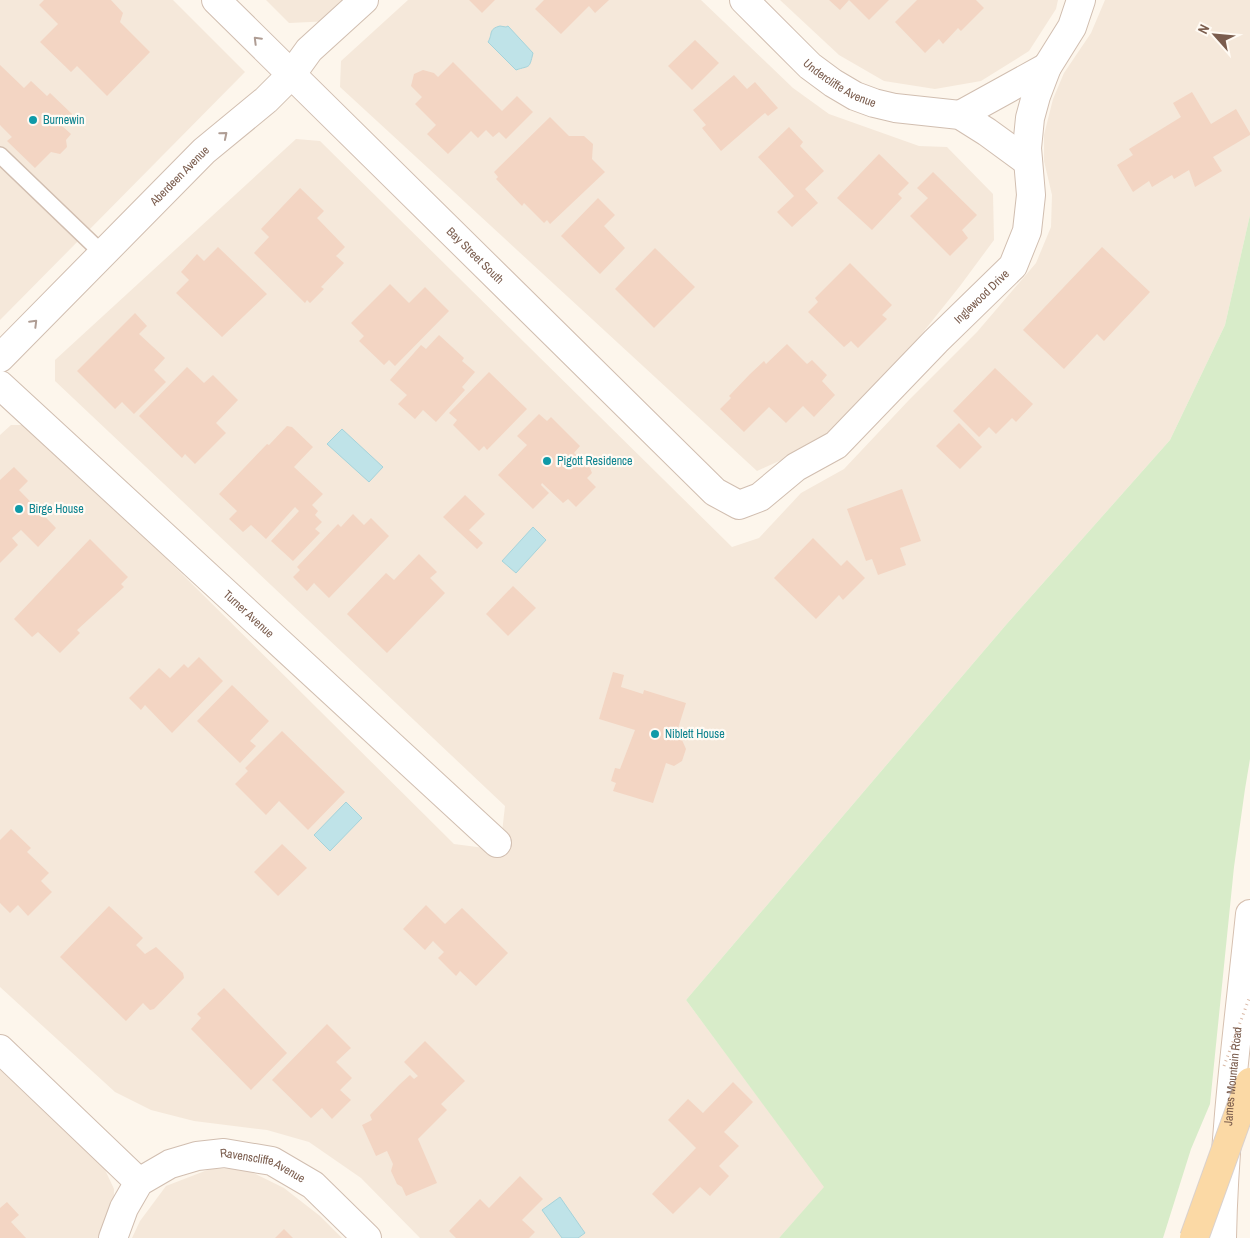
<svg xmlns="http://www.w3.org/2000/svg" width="1250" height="1238" font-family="'Archivo Narrow',sans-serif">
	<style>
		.residential { fill: #f5e8da }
		.green { fill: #d8ecc9 }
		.water { fill: #bfe3e8; stroke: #a5d3da }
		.building { fill: #f3d5c3 }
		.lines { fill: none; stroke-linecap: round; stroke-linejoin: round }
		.service-casing { stroke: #d1beb0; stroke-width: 18 }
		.minor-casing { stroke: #d1beb0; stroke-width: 30 }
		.secondary-casing { stroke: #d6c0b0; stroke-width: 30 }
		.service { stroke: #fff; stroke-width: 15 }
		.minor { stroke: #fff; stroke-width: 28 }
		.secondary { stroke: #fff; stroke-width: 28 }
		.primary-bridge-casing { stroke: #dad1cd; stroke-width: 30; stroke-linecap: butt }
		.path-bridge { stroke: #d9b8a5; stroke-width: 3; stroke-dasharray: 1 4; stroke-linecap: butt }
		.primary-bridge { stroke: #fbd9a5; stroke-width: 28 }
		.oneway { stroke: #af9d94 }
		.culture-dot { fill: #0f9aa8; stroke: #fffaf3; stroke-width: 2 }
		.labels { text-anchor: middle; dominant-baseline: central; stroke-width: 4.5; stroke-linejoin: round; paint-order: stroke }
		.street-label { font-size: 12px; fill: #7a5c4d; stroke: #fffaf3 }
		.culture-label { font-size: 12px; fill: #0d838f; stroke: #fffaf3; text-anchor: start }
	</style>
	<rect width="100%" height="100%" fill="#fdf6ec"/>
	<g class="residential">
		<path d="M 0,0 L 173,0 L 245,72 L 0,320 Z"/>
		<path d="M 266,0 L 355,0 L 332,21 L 289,23 Z"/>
		<path d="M 408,0 L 701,0 L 793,88 L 829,114 L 919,146 L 947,147 L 993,194 L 994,240 L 960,286 L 884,381 L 830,438 L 757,471 L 340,87 L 341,61 Z"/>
		<path d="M 780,0 L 1058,0 L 1056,9 L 1029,51 L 981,81 L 935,89 L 884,81 L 839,55 Z"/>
		<path d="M 1105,0 L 1250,0 L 1250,215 L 1225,325 L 1170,440 L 1005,626 L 686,1000 L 825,1187 L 779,1238 L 420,1238 L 361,1178 L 309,1142 L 267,1130 L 194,1121 L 151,1110 L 115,1092 L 0,987 L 0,435 L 11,425 L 32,425 L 454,844 L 500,850 L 505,806 L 55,381 L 55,360 L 296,139 L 320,141 L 732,547 L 759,538 L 801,493 L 844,469 L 909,400 L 977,332 L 1036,263 L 1051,227 L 1052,195 L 1044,161 L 1044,135 L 1053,99 L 1064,73 L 1091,33 Z"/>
		<path d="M 0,1065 L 99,1157 L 114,1189 L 113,1238 L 0,1238 Z"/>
		<path d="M 243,1168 L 284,1188 L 320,1216 L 342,1238 L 132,1238 L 140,1221 L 166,1186 L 210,1169 Z"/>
	</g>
	<path class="green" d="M 1250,215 L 1250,759 L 1245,789 L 1234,867 L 1210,1104 L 1191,1149 L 1163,1238 L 779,1238 L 824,1187 L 686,1000 L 1005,626 L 1170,440 L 1225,325 Z"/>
	<g class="water">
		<path d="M 500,26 L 506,27 L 508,26 L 533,53 C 529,70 530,65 516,70 L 488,42 C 493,34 488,29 500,26 Z"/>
		<path d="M 342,429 L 383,467 L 369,482 L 327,444 Z"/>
		<path d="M 533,527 L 546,540 L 516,573 L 502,561 Z"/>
		<path d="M 346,802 L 362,818 L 330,851 L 314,835 Z"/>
		<path d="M 560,1197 L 585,1233 L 578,1238 L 562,1238 L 542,1210 Z"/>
	</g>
	<g class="building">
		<path d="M 44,0 L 111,0 L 123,13 L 120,22 L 150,52 L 107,96 L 77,66 L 71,72 L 40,42 L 58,24 L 39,5 Z"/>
		<path d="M 469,0 L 495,0 L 482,13 Z"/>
		<path d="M 544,0 L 609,0 L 595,13 L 589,6 L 561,34 L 535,9 Z"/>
		<path d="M 829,0 L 889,0 L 869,20 L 849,0 L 840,10 Z"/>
		<path d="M 917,0 L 976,0 L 984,8 L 961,31 L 958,28 L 943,44 L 939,39 L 925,53 L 895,22 Z"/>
		<path d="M 695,40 L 719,63 L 692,90 L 668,66 Z"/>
		<path d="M 453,62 L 502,111 L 517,96 L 533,112 L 506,139 L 499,132 L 493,137 L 486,130 L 478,138 L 471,131 L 448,154 L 427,134 L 436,125 L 415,104 L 422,97 L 411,86 L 414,74 L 423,70 L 434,73 L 438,77 Z"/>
		<path d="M 0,65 L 24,88 L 31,81 L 47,96 L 50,93 L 72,114 L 61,125 L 71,134 L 66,140 L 67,147 L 60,154 L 51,152 L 35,168 L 7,141 L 12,137 L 0,125 Z"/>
		<path d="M 734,75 L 747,89 L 755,82 L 778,108 L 768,116 L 765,113 L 721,151 L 702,128 L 706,125 L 693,110 Z"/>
		<path d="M 1192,92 L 1211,124 L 1236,109 L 1250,133 L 1250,135 L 1213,157 L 1222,171 L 1195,187 L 1189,170 L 1174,179 L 1172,175 L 1152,187 L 1149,181 L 1133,192 L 1117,165 L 1133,155 L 1129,149 L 1181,117 L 1173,103 Z"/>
		<path d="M 550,117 L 569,136 L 584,136 L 593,144 L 592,159 L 605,172 L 550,224 L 547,220 L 544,223 L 524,203 L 522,206 L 496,179 L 498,177 L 494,172 Z"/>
		<path d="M 789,127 L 803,142 L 800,146 L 824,171 L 805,189 L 818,203 L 792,227 L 777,212 L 794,196 L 758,157 Z"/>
		<path d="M 879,154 L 909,183 L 898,194 L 902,198 L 872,230 L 837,198 Z"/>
		<path d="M 933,172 L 977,215 L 962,230 L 968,238 L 950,256 L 910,216 L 928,198 L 917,188 Z"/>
		<path d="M 300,188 L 324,211 L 317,218 L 345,247 L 336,256 L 344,263 L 321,287 L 324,289 L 310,303 L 307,300 L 305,303 L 254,253 L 269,237 L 261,229 Z"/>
		<path d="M 598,198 L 615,215 L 604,226 L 625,248 L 600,274 L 561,236 Z"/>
		<path d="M 218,247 L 267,294 L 222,337 L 176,293 L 189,280 L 181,272 L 197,254 L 204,261 Z"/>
		<path d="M 1102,247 L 1150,292 L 1104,341 L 1097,334 L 1064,369 L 1023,330 Z"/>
		<path d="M 655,248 L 695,287 L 654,328 L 615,289 Z"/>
		<path d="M 850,263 L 892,305 L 882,315 L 887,319 L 858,348 L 851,341 L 844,347 L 808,312 L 818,302 L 815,298 Z"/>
		<path d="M 390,284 L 409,303 L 425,287 L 449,311 L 395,366 L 389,360 L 384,365 L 359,341 L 364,336 L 351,323 Z"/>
		<path d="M 135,313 L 147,326 L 139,334 L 165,358 L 154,370 L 166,382 L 134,414 L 122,402 L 115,409 L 77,371 Z"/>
		<path d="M 439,335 L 464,358 L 462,361 L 475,372 L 462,387 L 465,390 L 436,422 L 423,410 L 415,419 L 398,404 L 407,395 L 390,380 L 421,345 L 426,349 Z"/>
		<path d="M 787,344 L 807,364 L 812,360 L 827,375 L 822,381 L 835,395 L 814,417 L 803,406 L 786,423 L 769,407 L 744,432 L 720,409 L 731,398 L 729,396 L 750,374 L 764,361 L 766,364 Z"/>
		<path d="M 187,367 L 204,383 L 213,375 L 238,400 L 216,423 L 226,433 L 195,464 L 185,454 L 182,458 L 139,416 Z"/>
		<path d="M 995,368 L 1033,404 L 1016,422 L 1012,418 L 996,434 L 989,427 L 979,437 L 953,411 Z"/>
		<path d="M 489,372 L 527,409 L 487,450 L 484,446 L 479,451 L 453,425 L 457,420 L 449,413 Z"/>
		<path d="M 539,414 L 547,421 L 551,417 L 580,446 L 574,453 L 590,468 L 592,473 L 587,478 L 596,487 L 576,507 L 568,499 L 563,503 L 542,483 L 541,485 L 549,493 L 533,509 L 498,475 L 527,445 L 517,436 Z"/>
		<path d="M 959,423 L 982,447 L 960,469 L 936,446 Z"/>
		<path d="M 287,426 L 292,427 L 313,447 L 294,467 L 323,494 L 312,505 L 318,511 L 315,515 L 322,522 L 315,529 L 320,533 L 293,561 L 271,541 L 299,511 L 295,507 L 266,539 L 251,525 L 243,532 L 229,519 L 237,511 L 219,494 L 267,444 L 269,445 Z"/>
		<path d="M 14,467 L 28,481 L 19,490 L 56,528 L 38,547 L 21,530 L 12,538 L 18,545 L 0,563 L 0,480 Z"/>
		<path d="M 902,489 L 921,541 L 900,548 L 906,565 L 878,575 L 872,559 L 866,561 L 847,509 Z"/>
		<path d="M 465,495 L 485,514 L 469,530 L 483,543 L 477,549 L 443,517 Z"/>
		<path d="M 353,514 L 364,525 L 371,518 L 389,536 L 329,598 L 314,583 L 307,591 L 293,577 L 300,570 L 297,567 L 338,524 L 341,527 Z"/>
		<path d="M 813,538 L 841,566 L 847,560 L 865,578 L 843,600 L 839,595 L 816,619 L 774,578 Z"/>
		<path d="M 90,539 L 128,577 L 121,584 L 124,587 L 77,630 L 80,633 L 60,653 L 38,632 L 32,637 L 14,619 Z"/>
		<path d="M 419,554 L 437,572 L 430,578 L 445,593 L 387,653 L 347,614 L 386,573 L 394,580 Z"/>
		<path d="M 513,586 L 536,608 L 508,636 L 486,614 Z"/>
		<path d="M 199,657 L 223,681 L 172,733 L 145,705 L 141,710 L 129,698 L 159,668 L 170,678 L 184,664 L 188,668 Z"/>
		<path d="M 613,672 L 624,675 L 621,687 L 643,694 L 644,690 L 686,703 L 675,738 L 682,740 L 686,749 L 682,761 L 674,766 L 666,763 L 653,803 L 613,791 L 616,783 L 611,781 L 615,768 L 620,769 L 635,730 L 599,719 Z"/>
		<path d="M 232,685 L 269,721 L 250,741 L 256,746 L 240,763 L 197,721 Z"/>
		<path d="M 282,731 L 345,792 L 308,830 L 279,801 L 266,815 L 235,784 L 248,771 L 245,768 Z"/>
		<path d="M 11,829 L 31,848 L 27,852 L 49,873 L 41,881 L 52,892 L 28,916 L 18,905 L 10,913 L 0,903 L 0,840 Z"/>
		<path d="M 282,844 L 307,868 L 278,896 L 254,872 Z"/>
		<path d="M 426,905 L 445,924 L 462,908 L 508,953 L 476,986 L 460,971 L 456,976 L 438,958 L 444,952 L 433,941 L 425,950 L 403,929 Z"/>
		<path d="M 109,906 L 143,938 L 136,945 L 145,954 L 156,947 L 183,973 L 184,978 L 154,1009 L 150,1010 L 143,1003 L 126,1021 L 60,957 Z"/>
		<path d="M 224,988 L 287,1053 L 251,1090 L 191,1029 L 201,1018 L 197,1014 Z"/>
		<path d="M 327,1024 L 351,1048 L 336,1062 L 352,1078 L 340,1090 L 351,1100 L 332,1119 L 322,1108 L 311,1118 L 272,1080 Z"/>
		<path d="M 425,1041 L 465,1081 L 441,1104 L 447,1110 L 418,1139 L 437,1183 L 406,1196 L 402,1187 L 397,1184 L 391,1171 L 393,1164 L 387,1151 L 376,1156 L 362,1125 L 372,1120 L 370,1115 L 399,1085 L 410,1075 L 414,1079 L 418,1076 L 404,1062 Z"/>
		<path d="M 733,1082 L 753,1102 L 724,1132 L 739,1146 L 719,1166 L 729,1176 L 710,1196 L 700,1187 L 673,1214 L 652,1194 L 696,1148 L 668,1120 L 688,1099 L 703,1113 Z"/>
		<path d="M 520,1176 L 543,1199 L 522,1220 L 535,1232 L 529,1238 L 456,1238 L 449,1231 L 480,1199 L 489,1208 Z"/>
		<path d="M 7,1202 L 19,1215 L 11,1222 L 26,1238 L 0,1238 L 0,1208 Z"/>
		<path d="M 284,1229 L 293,1238 L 275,1238 Z"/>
	</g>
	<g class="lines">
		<defs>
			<path id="service" d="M 0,155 L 103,254"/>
			<g id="minor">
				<path id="s1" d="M 216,0 L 715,492 L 739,505 L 760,497 L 796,467 L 836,445 L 936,341 L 1013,266 L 1027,231 L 1031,195 L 1027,148 L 1030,118 L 1036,96 L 1047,67 L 1072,27 L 1081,0"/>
				<path id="s2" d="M 744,0 L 810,66 L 833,83 L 855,96 L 874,103 L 895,108 L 960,115 L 987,132 L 1028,162"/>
				<path d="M 960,115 L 1047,67"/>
				<path id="s3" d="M 0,358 L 204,151 L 266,100 L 291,75 L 309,50 L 364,0"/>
				<path id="s4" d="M 0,385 L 497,843"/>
				<path d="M 0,1049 L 139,1182"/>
				<path id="s5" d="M 113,1238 L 124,1208 L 139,1182 L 170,1164 L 197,1156 L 224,1153 L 272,1161 L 313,1185 L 367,1238"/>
			</g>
			<g id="secondary">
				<path id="s6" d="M 1222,1238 C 1224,1129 1239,1022 1250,914"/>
			</g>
		</defs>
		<use href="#service" class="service-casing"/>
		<use href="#minor" class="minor-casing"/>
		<use href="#secondary" class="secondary-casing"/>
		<use href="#service" class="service"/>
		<use href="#minor" class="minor"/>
		<use href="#secondary" class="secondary"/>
		<defs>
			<path id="primary-bridge" d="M 1194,1238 L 1250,1082"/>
		</defs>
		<use href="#primary-bridge" class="primary-bridge-casing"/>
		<path class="path-bridge" d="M 1224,1066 L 1250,996"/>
		<use href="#primary-bridge" class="primary-bridge"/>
	</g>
	<defs><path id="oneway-chevron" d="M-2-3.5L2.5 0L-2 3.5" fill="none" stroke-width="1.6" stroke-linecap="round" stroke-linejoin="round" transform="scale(1.25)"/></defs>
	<g class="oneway">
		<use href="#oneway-chevron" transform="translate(257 40) rotate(-135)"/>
		<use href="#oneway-chevron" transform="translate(224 135) rotate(-40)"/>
		<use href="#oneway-chevron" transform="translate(34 323) rotate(-45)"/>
	</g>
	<g class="culture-dot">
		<circle cx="33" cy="120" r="5"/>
		<circle cx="547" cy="461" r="5"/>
		<circle cx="19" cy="509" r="5"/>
		<circle cx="655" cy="734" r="5"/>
	</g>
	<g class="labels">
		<g class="street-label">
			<text stroke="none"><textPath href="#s2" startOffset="128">Undercliffe Avenue</textPath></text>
			<text stroke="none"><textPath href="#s3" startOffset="256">Aberdeen Avenue</textPath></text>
			<text stroke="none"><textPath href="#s1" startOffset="364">Bay Street South</textPath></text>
			<text stroke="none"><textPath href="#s1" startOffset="1051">Inglewood Drive</textPath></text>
			<text stroke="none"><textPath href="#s4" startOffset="338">Turner Avenue</textPath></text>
			<text stroke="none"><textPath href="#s6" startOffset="162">James Mountain Road</textPath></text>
			<text stroke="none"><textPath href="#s5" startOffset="194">Ravenscliffe Avenue</textPath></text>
		</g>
		<g class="culture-label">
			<text x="43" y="120">Burnewin</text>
			<text x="557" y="461">Pigott Residence</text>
			<text x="29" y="509">Birge House</text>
			<text x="665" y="734">Niblett House</text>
		</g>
	</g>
	<g transform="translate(1215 35) rotate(297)" stroke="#fffaf3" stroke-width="4" paint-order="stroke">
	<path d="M0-4L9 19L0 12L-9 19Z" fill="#7a5c4d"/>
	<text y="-8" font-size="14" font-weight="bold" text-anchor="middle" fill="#7a5c4d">N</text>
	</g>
</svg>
